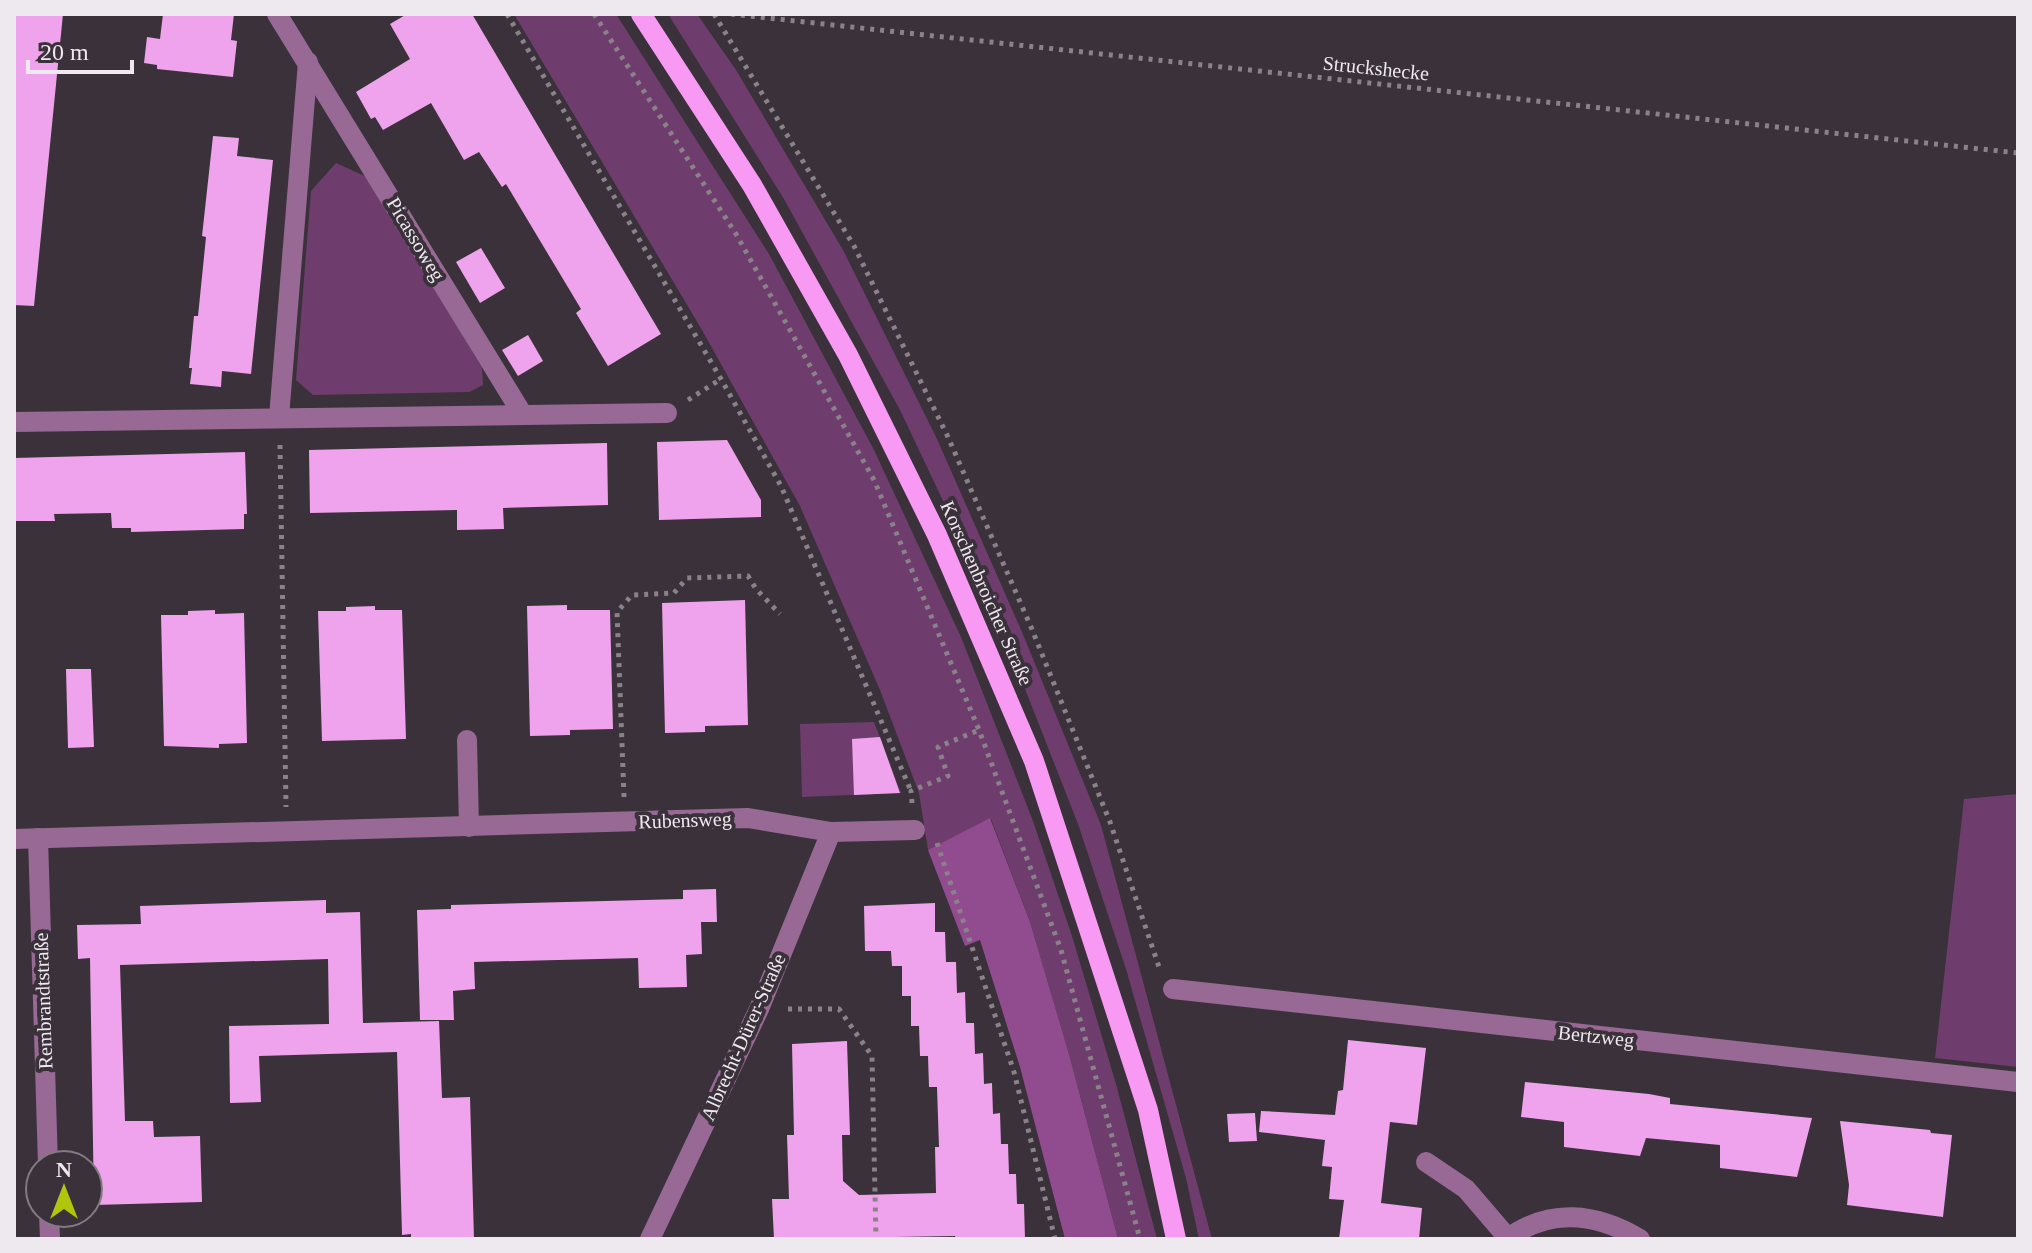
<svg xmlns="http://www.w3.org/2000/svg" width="2032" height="1253" font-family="'Times New Roman',serif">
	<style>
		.green { fill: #6f3d6d }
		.forest { fill: #914c8f }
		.building { fill: #efa3ec }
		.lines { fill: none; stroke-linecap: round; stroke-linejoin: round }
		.path { stroke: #898289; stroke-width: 5; stroke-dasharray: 4 6; stroke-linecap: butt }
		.minor { stroke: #976994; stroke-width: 20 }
		.major { stroke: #f899f4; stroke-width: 20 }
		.labels { text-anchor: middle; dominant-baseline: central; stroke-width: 8; stroke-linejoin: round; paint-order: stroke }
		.street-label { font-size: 20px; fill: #eee9ee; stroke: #3a313a }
	</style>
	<rect width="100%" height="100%" fill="#3a313a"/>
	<g class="green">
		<path d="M 514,14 L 616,14 L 769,254 L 874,450 L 961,637 L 1033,821 L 1072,936 L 1116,1084 L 1157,1239 L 1118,1239 L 1069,1054 L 1030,922 L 991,819 L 928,850 L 919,793 L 880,690 L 800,506 L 702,330 Z"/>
		<path d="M 668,14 L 697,14 L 736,70 L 843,250 L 937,439 L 1022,632 L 1101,825 L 1212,1239 L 1199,1239 L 1186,1178 L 1126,969 L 1078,824 L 991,602 L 900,410 L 784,199 Z"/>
		<path d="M 336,163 L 369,178 L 482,368 L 483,385 L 469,392 L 313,395 L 296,380 L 311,191 Z"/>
		<path d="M 874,722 L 901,793 L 802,797 L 800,724 Z"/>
		<path d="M 2018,794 L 2018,1067 L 1935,1058 L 1964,799 Z"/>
	</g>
	<path class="forest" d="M 990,818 L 1030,922 L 1069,1054 L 1118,1239 L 1065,1239 L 1020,1067 L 980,940 L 965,946 L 928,850 Z"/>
	<g class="building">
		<path d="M 14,14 L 63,14 L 34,306 L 14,305 Z"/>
		<path d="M 163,14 L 234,14 L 231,40 L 237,41 L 233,77 L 157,69 L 157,65 L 144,63 L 147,37 L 160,39 Z"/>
		<path d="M 407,14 L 472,14 L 661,334 L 608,366 L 576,313 L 581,309 L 506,184 L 502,187 L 479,152 L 464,160 L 431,103 L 383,130 L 375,117 L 371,119 L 356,92 L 410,59 L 390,24 Z"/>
		<path d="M 213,136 L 239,138 L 237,156 L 273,160 L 251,374 L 222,371 L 221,387 L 190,384 L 192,368 L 189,368 L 194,316 L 198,316 L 206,237 L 202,236 Z"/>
		<path d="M 481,248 L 505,288 L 480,303 L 456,262 Z"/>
		<path d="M 528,335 L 543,361 L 518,376 L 502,350 Z"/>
		<path d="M 727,440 L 761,500 L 761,517 L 659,520 L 657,442 Z"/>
		<path d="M 607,443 L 608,505 L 503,508 L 504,529 L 457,530 L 457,510 L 310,513 L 309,450 Z"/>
		<path d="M 245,452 L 247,514 L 244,514 L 244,529 L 131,532 L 131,528 L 112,528 L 111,513 L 54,514 L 55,521 L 14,521 L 14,458 Z"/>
		<path d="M 745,600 L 748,725 L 705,726 L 705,732 L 665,733 L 662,603 Z"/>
		<path d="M 567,605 L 567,610 L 610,610 L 613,729 L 570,730 L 570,735 L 530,736 L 527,606 Z"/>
		<path d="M 375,606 L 375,610 L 402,610 L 406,739 L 322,741 L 318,611 L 346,611 L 346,607 Z"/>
		<path d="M 215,610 L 215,614 L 244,613 L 247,743 L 219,744 L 219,748 L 164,746 L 161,615 L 188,615 L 188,611 Z"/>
		<path d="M 66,669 L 91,669 L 94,747 L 68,748 Z"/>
		<path d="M 880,737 L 900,793 L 854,795 L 852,739 Z"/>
		<path d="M 716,889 L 717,922 L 701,922 L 702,954 L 686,955 L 687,987 L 639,988 L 638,958 L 474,962 L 475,989 L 453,991 L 454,1020 L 420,1020 L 417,910 L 451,909 L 451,905 L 683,899 L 683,890 Z"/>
		<path d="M 326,900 L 326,913 L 360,912 L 363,1023 L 439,1021 L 442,1098 L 470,1097 L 474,1239 L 411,1239 L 411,1234 L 402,1235 L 397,1052 L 259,1056 L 261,1102 L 230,1103 L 229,1026 L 329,1024 L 328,959 L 120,965 L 125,1121 L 153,1121 L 154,1137 L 200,1136 L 202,1202 L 94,1205 L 90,958 L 78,959 L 77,925 L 141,924 L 140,906 Z"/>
		<path d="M 935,903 L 935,932 L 945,932 L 946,962 L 956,962 L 957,993 L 965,992 L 966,1023 L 974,1023 L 975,1054 L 983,1053 L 984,1084 L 992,1083 L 993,1114 L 1000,1113 L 1001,1144 L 1008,1144 L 1009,1174 L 1016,1174 L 1017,1204 L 1024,1204 L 1025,1239 L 956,1239 L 955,1236 L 774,1239 L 772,1199 L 789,1199 L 787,1135 L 794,1135 L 792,1044 L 847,1041 L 850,1135 L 842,1135 L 843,1181 L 859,1195 L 936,1193 L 935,1147 L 939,1147 L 937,1087 L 929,1087 L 928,1056 L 920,1056 L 919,1026 L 911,1026 L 911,996 L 902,996 L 902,966 L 892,966 L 891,951 L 865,951 L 864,906 Z"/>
		<path d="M 1348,1040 L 1426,1048 L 1417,1125 L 1390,1122 L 1381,1203 L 1422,1208 L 1419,1239 L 1339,1239 L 1344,1200 L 1329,1199 L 1332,1167 L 1322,1166 L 1325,1140 L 1259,1132 L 1261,1111 L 1335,1115 L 1338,1091 L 1343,1090 Z"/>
		<path d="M 1525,1082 L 1649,1094 L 1670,1098 L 1670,1104 L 1812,1118 L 1797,1177 L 1720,1168 L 1720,1145 L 1646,1138 L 1640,1156 L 1564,1147 L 1564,1122 L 1521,1117 Z"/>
		<path d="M 1255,1113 L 1257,1141 L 1229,1142 L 1227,1114 Z"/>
		<path d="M 1840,1121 L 1930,1130 L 1931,1133 L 1952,1135 L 1943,1217 L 1847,1205 L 1849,1185 Z"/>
	</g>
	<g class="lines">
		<g class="path">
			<path d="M 507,14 L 721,379 L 781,486 L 911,791"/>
			<path d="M 594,14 L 736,234 L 874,480 L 979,730 L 1061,950 L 1140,1239"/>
			<path d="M 714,14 L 854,246 L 948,437 L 1031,627 L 1110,822 L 1159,967"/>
			<path d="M 731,14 L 2018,153"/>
			<path d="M 688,400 L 721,379"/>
			<path d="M 280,445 L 286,807"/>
			<path d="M 624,797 L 617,612 L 632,595 L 674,593 L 687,578 L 748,576 L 756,589 L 780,614"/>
			<path d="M 912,803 L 911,791 L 948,776 L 938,747 L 979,730"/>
			<path d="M 937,843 L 1014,1072 L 1055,1239"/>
			<path d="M 788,1009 L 839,1009 L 872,1056 L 876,1239"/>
		</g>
		<g class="minor">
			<path d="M 277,14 L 523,415"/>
			<path d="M 279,417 L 308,62"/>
			<path d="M 14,422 L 667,413"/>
			<path d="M 467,740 L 469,827"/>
			<path d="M 38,838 L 48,1165"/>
			<path d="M 14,839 L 748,818 L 831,832 L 915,830"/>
			<path d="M 1173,989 L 2018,1082"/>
			<path d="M 1426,1162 L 1466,1189 L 1508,1238"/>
			<path d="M 49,1213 L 50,1239"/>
			<path d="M 650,1239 L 759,1009 L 831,832"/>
			<path d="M 1507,1239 C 1550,1207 1596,1213 1640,1239"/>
		</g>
		<path class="major" d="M 641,14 L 752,185 L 848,355 L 937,535 L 1034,761 L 1148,1110 L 1176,1239"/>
	</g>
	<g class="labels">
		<g class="street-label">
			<text transform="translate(1376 68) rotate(6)">Struckshecke</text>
			<text transform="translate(416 239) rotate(59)">Picassoweg</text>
			<text transform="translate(987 593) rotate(66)">Korschenbroicher Straße</text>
			<text transform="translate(685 820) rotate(-2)">Rubensweg</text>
			<text transform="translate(43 1001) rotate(-92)">Rembrandtstraße</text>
			<text transform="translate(1596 1036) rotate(6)">Bertzweg</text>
			<text transform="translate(743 1037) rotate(-66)">Albrecht-Dürer-Straße</text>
		</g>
	</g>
	<rect width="2032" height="1253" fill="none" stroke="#eee9ee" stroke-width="32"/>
	<g transform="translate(64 1189)"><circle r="38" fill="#3a313a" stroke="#827b82" stroke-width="2"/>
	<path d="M0-6L14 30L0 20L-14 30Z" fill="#aec60c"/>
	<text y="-12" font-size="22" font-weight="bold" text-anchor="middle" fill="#eee9ee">N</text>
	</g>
	<path d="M28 60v12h104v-12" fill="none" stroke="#eee9ee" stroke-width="4"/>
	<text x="40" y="60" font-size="24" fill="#eee9ee" stroke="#3a313a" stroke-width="6" paint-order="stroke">20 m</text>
</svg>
